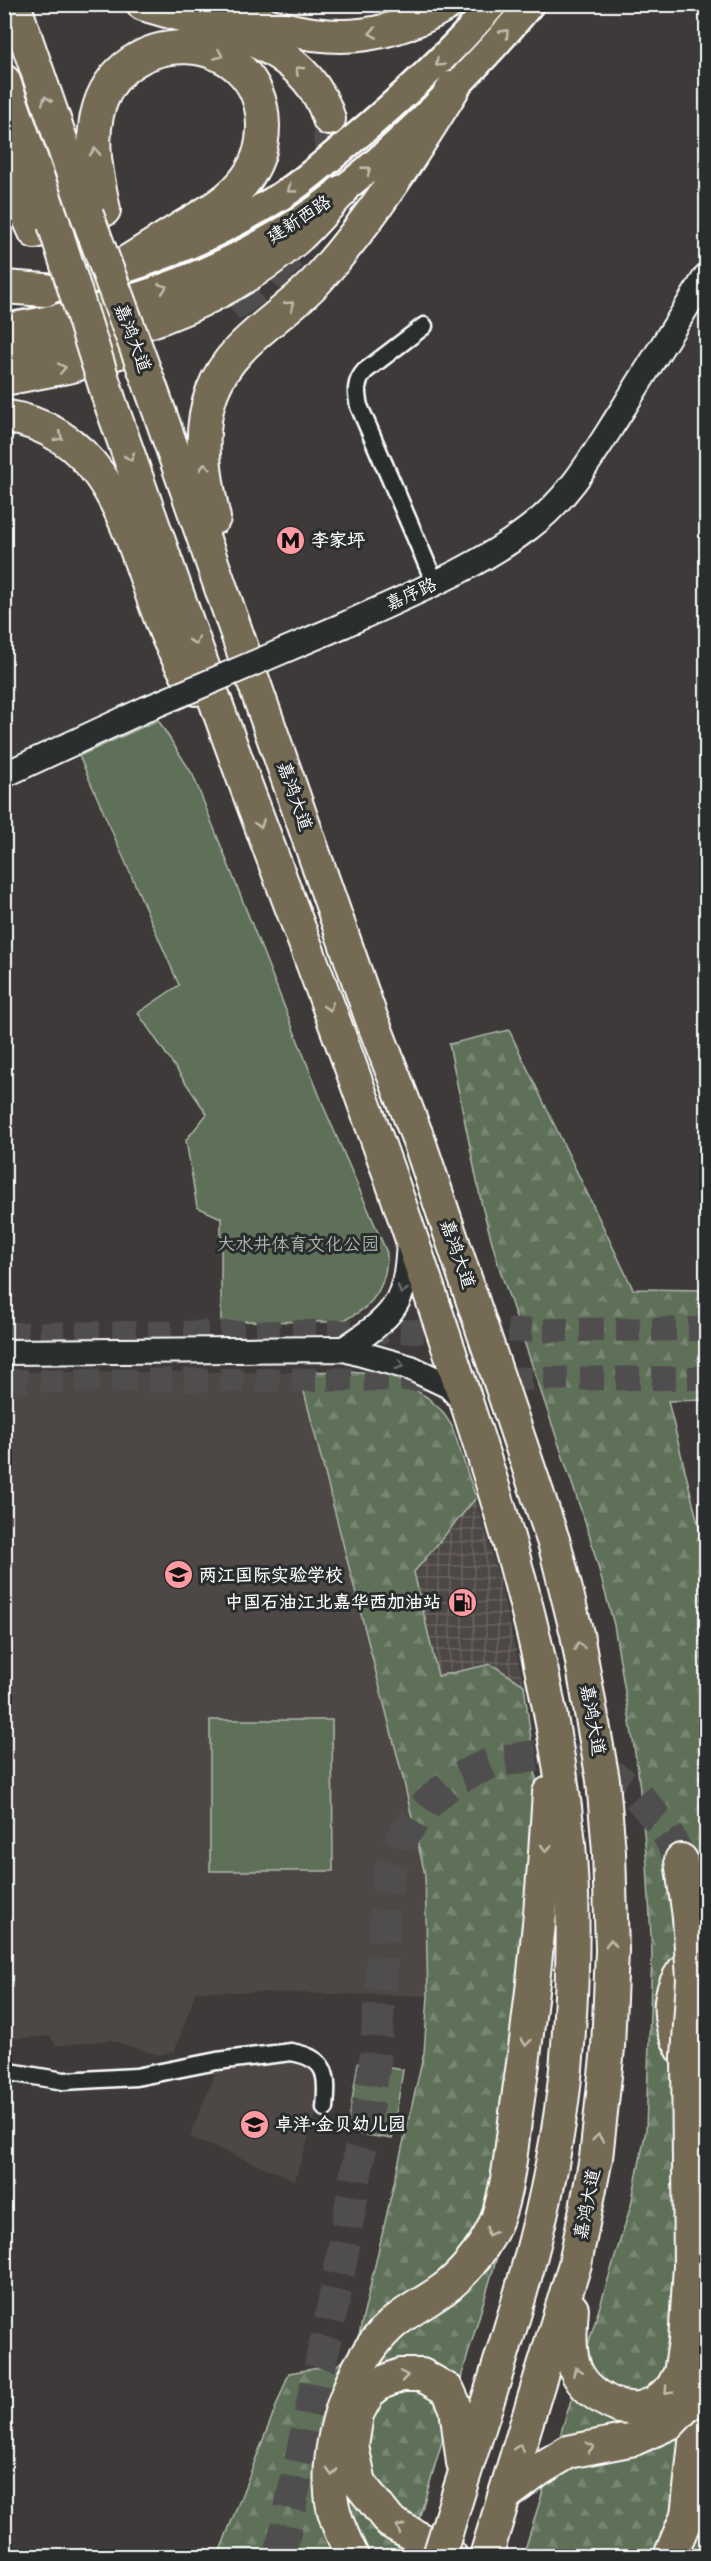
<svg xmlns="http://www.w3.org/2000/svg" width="711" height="2561" font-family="Sriracha,'LXGW WenKai TC',sans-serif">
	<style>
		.built { fill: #4e4744 }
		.industrial { fill: url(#industrial-grid) }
		.green { fill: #5f7059; stroke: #afb8ac; stroke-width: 1.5 }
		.forest { fill: url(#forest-firs); stroke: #afb8ac; stroke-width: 1.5 }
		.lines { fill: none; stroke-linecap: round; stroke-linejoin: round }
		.secondary-tunnel { stroke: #504e4d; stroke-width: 24; stroke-dasharray: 24 12; stroke-linecap: butt }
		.highway-tunnel { stroke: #504e4d; stroke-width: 32; stroke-dasharray: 32 16; stroke-linecap: butt }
		.street-casing { stroke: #fff; stroke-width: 21 }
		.secondary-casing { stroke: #fff; stroke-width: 28 }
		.primary-casing { stroke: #fff; stroke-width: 32 }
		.highway-casing { stroke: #fff; stroke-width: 36 }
		.street { stroke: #2a2d2e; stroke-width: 16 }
		.secondary { stroke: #2a2d2e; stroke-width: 24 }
		.primary { stroke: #746b52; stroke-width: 27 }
		.highway { stroke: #746b52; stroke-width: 32 }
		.secondary-bridge-casing { stroke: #fff; stroke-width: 28; stroke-linecap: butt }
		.highway-bridge-casing { stroke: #fff; stroke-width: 36; stroke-linecap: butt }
		.secondary-bridge { stroke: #2a2d2e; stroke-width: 24 }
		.highway-bridge { stroke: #746b52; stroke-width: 32 }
		.oneway { stroke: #c0bcb1 }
		.oneway2 { stroke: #6a6c6d }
		.labels { text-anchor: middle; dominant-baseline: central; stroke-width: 6; stroke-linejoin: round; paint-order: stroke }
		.street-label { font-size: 18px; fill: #fff; stroke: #2a2d2e }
		.poi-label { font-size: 18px; font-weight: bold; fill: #fff; stroke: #2a2d2e; text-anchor: start }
		.park-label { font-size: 18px; fill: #afb8ac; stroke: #2a2d2e }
	</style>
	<defs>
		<pattern id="industrial-grid" width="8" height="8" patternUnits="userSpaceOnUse" patternTransform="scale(1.5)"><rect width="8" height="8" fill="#4e4744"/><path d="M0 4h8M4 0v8" fill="none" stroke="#696360"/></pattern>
		<pattern id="forest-firs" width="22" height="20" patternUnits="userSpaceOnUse" patternTransform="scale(1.5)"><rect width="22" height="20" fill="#5f7059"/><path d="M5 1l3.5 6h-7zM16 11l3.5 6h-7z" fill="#778572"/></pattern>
	</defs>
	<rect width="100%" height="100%" fill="#3d3a39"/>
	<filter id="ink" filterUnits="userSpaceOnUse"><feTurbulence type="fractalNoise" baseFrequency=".0167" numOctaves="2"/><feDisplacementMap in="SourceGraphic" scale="12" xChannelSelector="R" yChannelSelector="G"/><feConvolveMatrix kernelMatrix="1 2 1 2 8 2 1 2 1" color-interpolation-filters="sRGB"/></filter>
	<g filter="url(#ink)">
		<g class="built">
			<path d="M 5,1372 L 299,1372 L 404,1778 L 425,1875 L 428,1996 L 196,1991 L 175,2051 L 158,2055 L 110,2040 L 56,2046 L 50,2036 L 5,2039 Z"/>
			<path d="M 290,2061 L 301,2062 L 310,2069 L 316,2078 L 317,2088 L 317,2111 L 295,2180 L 190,2137 L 217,2068 Z"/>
		</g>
		<path class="industrial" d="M 476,1498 L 498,1575 L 524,1685 L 491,1664 L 439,1676 L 414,1572 Z"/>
		<g class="green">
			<path d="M 158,720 L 193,775 L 326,1112 L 387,1253 C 387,1288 372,1311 338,1322 L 221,1321 L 221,1218 L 197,1207 L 186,1140 L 207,1114 L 138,1013 L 179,985 L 79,756 Z"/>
			<path d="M 210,1720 L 332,1720 L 333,1871 L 210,1871 Z"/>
			<path d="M 358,2063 L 403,2070 L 392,2139 L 347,2132 Z"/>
		</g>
		<g class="forest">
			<path d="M 509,1030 L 633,1289 L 706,1290 L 706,1400 L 668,1401 L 706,1556 L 706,2556 L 523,2556 L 631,2205 L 646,2130 L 652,1954 L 647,1864 L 638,1771 L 614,1625 L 590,1537 L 499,1267 L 482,1206 L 449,1044 Z"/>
			<path d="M 350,1371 L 390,1375 L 427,1397 L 442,1411 L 452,1426 L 476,1498 L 414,1572 L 438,1676 L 491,1664 L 524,1685 L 536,1777 L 539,1820 L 510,2213 L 408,2556 L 218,2556 L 289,2373 L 337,2365 L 350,2356 L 358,2339 L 424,2053 L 428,1996 L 425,1875 L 403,1778 L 299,1372 Z"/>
		</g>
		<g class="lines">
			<g class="secondary-tunnel">
				<path d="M 4,1334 L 706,1329"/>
				<path d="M 4,1381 L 706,1378"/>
			</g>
			<g class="highway-tunnel">
				<path d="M 230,307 L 265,283 L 296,250 L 314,218 L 331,177 L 329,119"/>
				<path d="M 280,2556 L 337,2286 L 375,2062 L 388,1878 L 402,1837 L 427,1804 L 454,1780 L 493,1762 L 542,1755 L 591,1763 L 631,1788 L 663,1825 L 681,1860"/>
			</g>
			<defs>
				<g id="street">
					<path d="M 424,326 L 365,371 C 355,382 356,393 359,406 L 435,583"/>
					<path d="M 4,2071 L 64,2081 L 136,2077 L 217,2061 L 291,2052 C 328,2058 328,2076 325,2108"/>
				</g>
				<g id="secondary">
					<path d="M 344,625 C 406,596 474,570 529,528 C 571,497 596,450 624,407 C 651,363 679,320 706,276"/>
					<path d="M 4,775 L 146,709"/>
					<path d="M 344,1349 C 395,1315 406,1304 409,1241"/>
					<path d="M 4,1352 L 344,1349 L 411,1368 L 449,1386 L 467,1405"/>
				</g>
				<g id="primary">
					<path d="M 54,288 C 133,272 212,239 281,196 C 304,182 324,163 345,146 C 398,102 448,56 493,4"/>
					<path d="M 4,328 C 125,309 245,267 342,190 C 375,165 404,137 434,108 C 467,75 500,41 530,4"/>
				</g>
				<g id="highway">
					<path d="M 14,4 L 87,215"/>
					<path d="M 143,4 C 212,26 306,40 329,119"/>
					<path d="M 208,4 C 295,36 361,56 447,4"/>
					<path d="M 4,81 L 54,224"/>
					<path d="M 4,163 L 35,232"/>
					<path d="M 104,210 C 98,179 90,147 97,115 C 118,20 262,26 263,126 C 263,148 256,168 242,184 C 226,203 203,215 183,227 C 157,243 132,259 106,275"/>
					<path d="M 4,287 L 45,290"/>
					<path d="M 4,355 C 40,348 77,342 112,333 C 177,316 246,284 297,238 C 313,224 326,207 341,192"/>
					<path d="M 4,379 L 72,366 L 123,351"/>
					<path d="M 151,388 L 371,1017 L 419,1141 L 555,1546 L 577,1634 L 603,1780 L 609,1852 L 612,1950 L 608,2048 L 596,2158 L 575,2264 L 486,2556"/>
					<path d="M 110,402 C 156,531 200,662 248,791 C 302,937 359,1083 409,1231 C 476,1431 549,1631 569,1844 C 575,1910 573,1979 568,2045 C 556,2215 496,2369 447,2530"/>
					<path d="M 4,416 C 120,434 131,552 169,640 C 177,657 186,673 195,689"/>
					<path d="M 214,518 C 205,478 197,432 212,392 C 232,340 285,317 320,277 C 372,218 413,154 454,87"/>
					<path d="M 681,1860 L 689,1917"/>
					<path d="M 706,1953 C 678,1966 665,1996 673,2027 C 678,2046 697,2071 706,2088"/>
					<path d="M 572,2309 C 568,2358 569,2387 620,2407"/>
					<path d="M 504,2496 L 540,2469 L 568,2452 L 634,2439"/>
					<path d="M 352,2556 C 343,2536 332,2515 331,2492 C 327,2439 350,2363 390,2326 C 407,2310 431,2300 449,2285 C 469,2268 488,2243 497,2219 C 510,2182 512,2138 518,2099 C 533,1997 543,1896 549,1793"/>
					<path d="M 451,2556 L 390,2522 L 360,2484 L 352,2446 L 357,2414 L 369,2392 L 381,2383 L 401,2375 L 422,2375 L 448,2390 L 456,2408 L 463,2463"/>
					<path d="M 670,2556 L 687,2516 L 700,2397 L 706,2218"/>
				</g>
			</defs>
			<use href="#street" class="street-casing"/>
			<use href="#secondary" class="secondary-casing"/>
			<use href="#primary" class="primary-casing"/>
			<use href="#highway" class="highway-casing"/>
			<use href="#street" class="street"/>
			<use href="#secondary" class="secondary"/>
			<use href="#primary" class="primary"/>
			<use href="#highway" class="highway"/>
			<defs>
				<path id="secondary-bridge" d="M 146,709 L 344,625"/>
				<g id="highway-bridge">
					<path d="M 87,215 L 151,388"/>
					<path d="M 54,224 L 110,402"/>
					<path d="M 620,2407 L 637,2409 L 655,2403 L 672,2388 L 680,2373 L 685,2342 L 690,2266 L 688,2056 L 693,1979 L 689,1917"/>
					<path d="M 634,2439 L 670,2423 L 694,2398 L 706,2367"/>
					<path d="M 439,2556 L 447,2530"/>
				</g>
			</defs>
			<use href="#secondary-bridge" class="secondary-bridge-casing"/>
			<use href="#highway-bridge" class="highway-bridge-casing"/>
			<use href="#secondary-bridge" class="secondary-bridge"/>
			<use href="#highway-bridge" class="highway-bridge"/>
		</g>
		<defs><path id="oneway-chevron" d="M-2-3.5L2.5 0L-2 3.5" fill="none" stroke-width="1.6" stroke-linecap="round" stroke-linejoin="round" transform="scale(1.5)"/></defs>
		<g class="oneway">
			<use href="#oneway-chevron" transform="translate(373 33) rotate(170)"/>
			<use href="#oneway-chevron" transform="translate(505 33) rotate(-48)"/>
			<use href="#oneway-chevron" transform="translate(219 55) rotate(24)"/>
			<use href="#oneway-chevron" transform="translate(439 63) rotate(136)"/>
			<use href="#oneway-chevron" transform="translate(299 70) rotate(-137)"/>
			<use href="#oneway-chevron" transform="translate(46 100) rotate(-109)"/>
			<use href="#oneway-chevron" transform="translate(95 152) rotate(-92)"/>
			<use href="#oneway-chevron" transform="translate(367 170) rotate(-39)"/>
			<use href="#oneway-chevron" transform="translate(291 189) rotate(144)"/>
			<use href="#oneway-chevron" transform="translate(163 288) rotate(-20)"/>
			<use href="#oneway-chevron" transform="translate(290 305) rotate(-42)"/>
			<use href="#oneway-chevron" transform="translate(62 368) rotate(-12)"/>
			<use href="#oneway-chevron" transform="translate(59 437) rotate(30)"/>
			<use href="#oneway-chevron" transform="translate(130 457) rotate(71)"/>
			<use href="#oneway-chevron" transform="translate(205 467) rotate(-95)"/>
			<use href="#oneway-chevron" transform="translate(195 641) rotate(71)"/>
			<use href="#oneway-chevron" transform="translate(260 824) rotate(69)"/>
			<use href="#oneway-chevron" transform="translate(329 1007) rotate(69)"/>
			<use href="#oneway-chevron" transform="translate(579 1646) rotate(-100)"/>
			<use href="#oneway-chevron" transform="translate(546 1848) rotate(93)"/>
			<use href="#oneway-chevron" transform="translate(611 1943) rotate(-91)"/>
			<use href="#oneway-chevron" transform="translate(526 2042) rotate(97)"/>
			<use href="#oneway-chevron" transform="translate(598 2138) rotate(-83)"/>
			<use href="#oneway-chevron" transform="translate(490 2232) rotate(118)"/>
			<use href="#oneway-chevron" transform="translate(577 2371) rotate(-112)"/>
			<use href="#oneway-chevron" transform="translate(404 2376) rotate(-9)"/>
			<use href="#oneway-chevron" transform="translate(668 2391) rotate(133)"/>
			<use href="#oneway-chevron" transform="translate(590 2447) rotate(-13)"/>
			<use href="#oneway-chevron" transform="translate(519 2448) rotate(-73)"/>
			<use href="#oneway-chevron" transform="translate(332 2472) rotate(93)"/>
			<use href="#oneway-chevron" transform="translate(400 2528) rotate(-150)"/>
		</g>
		<g class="oneway2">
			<use href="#oneway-chevron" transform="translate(402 1290) rotate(108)"/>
			<use href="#oneway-chevron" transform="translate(400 1365) rotate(18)"/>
		</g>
	</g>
	<defs>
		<symbol id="metro-disc" viewBox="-11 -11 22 22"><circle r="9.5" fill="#ff9aa2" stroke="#2a2d2e"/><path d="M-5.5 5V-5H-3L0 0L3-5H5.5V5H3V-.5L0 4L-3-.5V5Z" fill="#111"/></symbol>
		<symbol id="school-disc" viewBox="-11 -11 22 22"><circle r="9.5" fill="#ff9aa2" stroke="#2a2d2e"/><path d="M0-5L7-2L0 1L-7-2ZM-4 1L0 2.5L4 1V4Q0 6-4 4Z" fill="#111"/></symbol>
		<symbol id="fuel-disc" viewBox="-11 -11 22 22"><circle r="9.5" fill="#ff9aa2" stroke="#2a2d2e"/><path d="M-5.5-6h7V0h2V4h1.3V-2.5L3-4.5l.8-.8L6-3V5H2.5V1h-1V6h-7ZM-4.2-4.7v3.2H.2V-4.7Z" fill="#111"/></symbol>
	</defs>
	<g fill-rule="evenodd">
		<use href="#metro-disc" x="274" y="524" width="33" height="33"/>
		<use href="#school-disc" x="162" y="1558" width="33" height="33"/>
		<use href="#fuel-disc" x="446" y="1586" width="33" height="33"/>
		<use href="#school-disc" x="238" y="2108" width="33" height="33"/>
	</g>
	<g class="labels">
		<g class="street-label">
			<text transform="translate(299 219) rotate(-33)">建新西路</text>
			<text transform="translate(133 338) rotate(69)">嘉鸿大道</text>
			<text transform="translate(411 594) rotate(-25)">嘉序路</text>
			<text transform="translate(295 796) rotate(71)">嘉鸿大道</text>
			<text transform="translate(458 1254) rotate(71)">嘉鸿大道</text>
			<text transform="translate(593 1720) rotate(80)">嘉鸿大道</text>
			<text transform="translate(587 2204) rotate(-79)">嘉鸿大道</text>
		</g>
		<g class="poi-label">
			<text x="311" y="540">李家坪</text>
			<text x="199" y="1575">两江国际实验学校</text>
			<text x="441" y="1602" text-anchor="end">中国石油江北嘉华西加油站</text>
			<text x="275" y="2124">卓洋·金贝幼儿园</text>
		</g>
		<g class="park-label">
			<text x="298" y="1244">大水井体育文化公园</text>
		</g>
	</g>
	<rect width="711" height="2561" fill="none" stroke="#2a2d2e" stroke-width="24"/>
	<rect x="12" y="12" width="687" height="2537" fill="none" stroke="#fff" stroke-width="2" filter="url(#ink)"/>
</svg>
